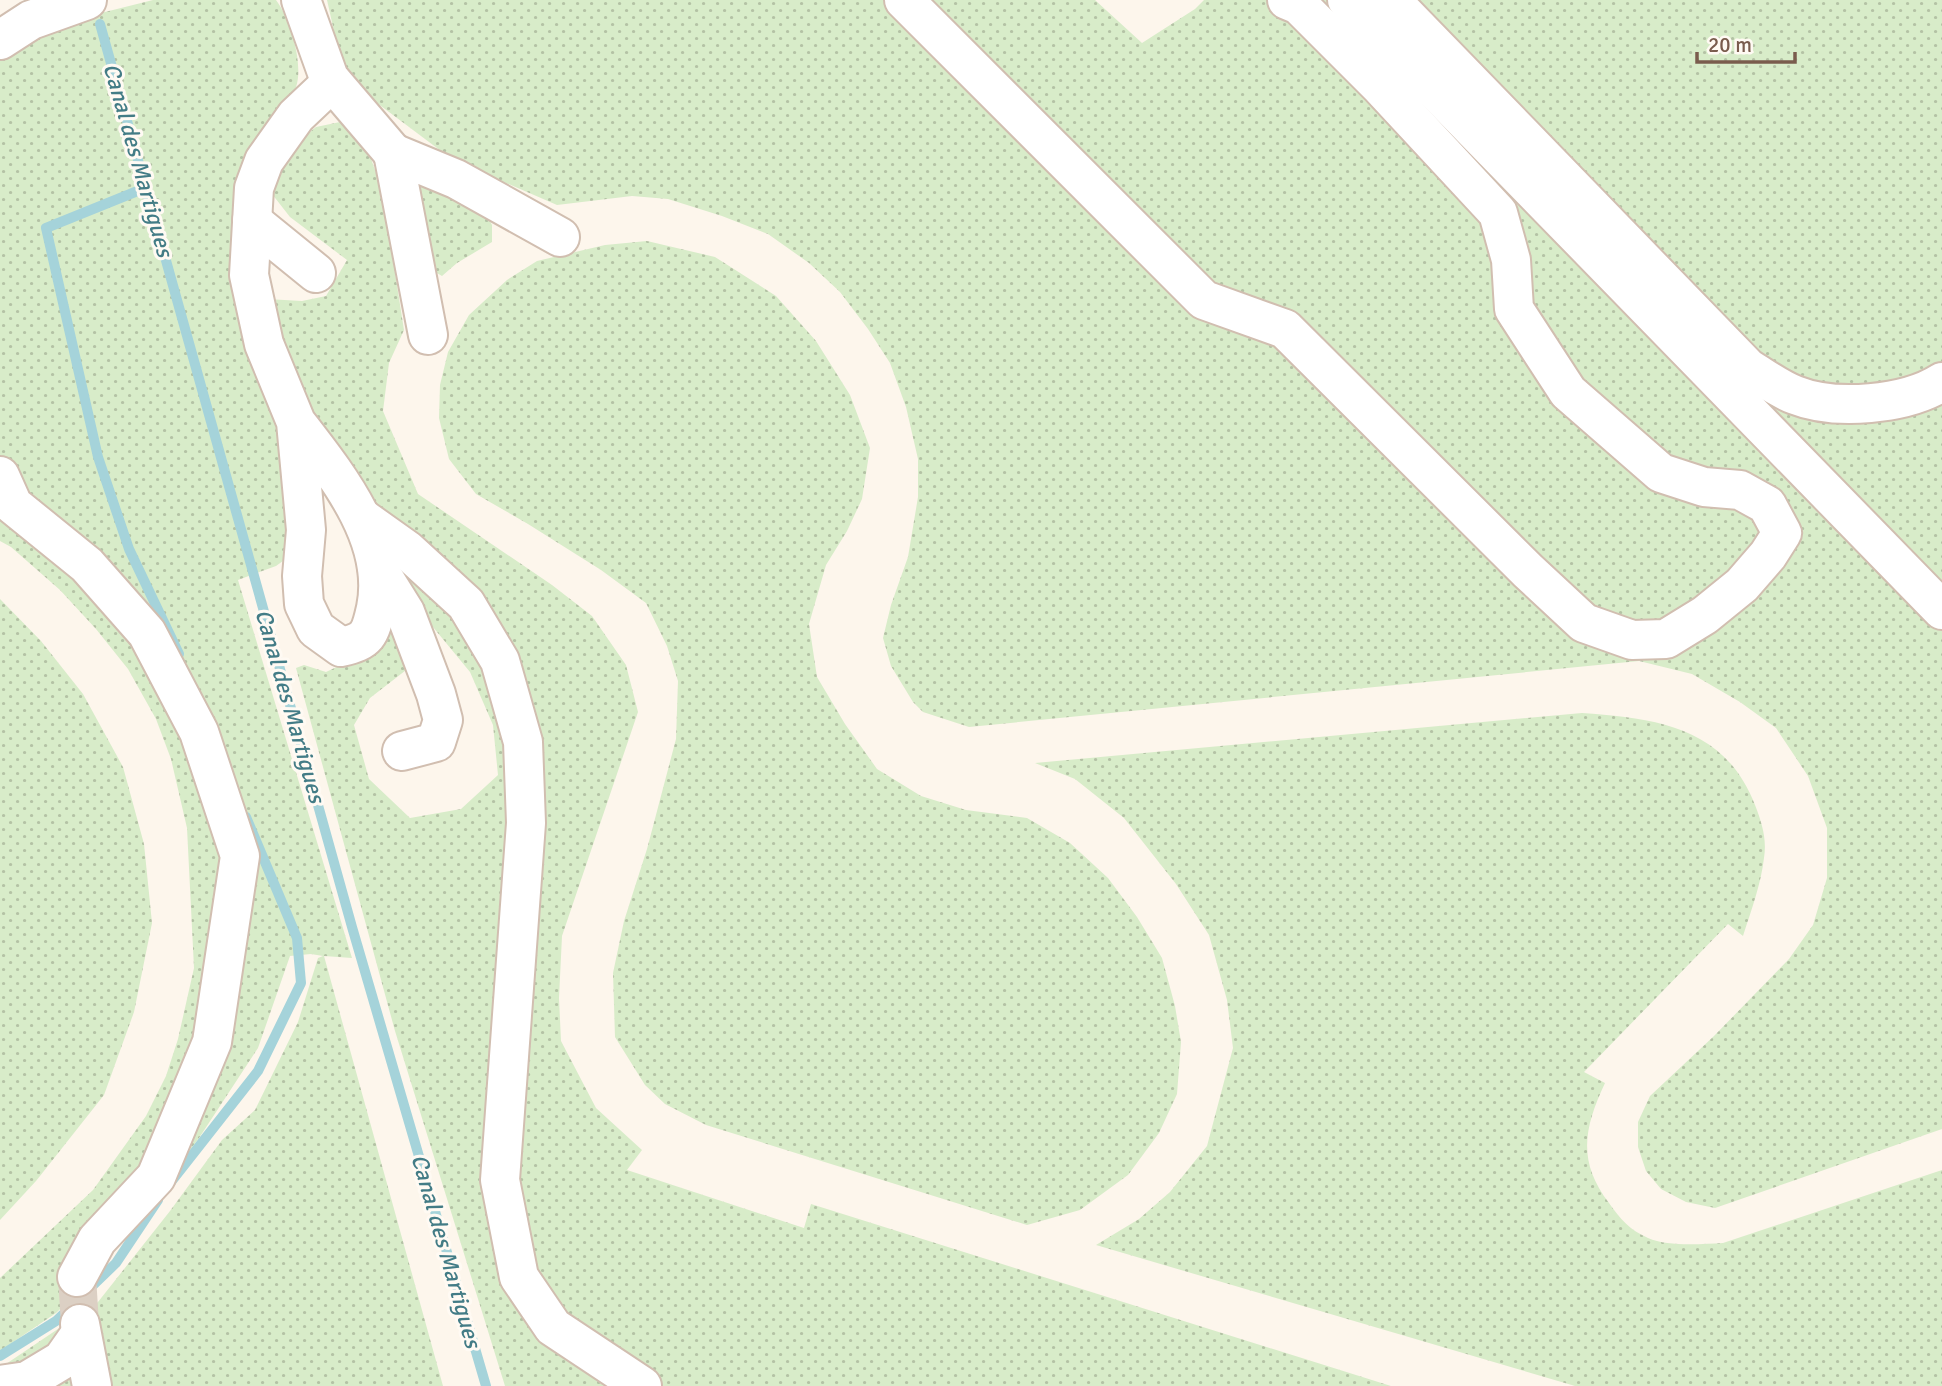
<svg xmlns="http://www.w3.org/2000/svg" width="1942" height="1386" font-family="Signika,sans-serif">
	<style>
		.grass { fill: url(#grass-dots) }
		.lines { fill: none; stroke-linecap: round; stroke-linejoin: round }
		.stream { stroke: #a5d3da; stroke-width: 10 }
		.minor-tunnel { stroke: #dcd0c4; stroke-width: 38; stroke-dasharray: 38 19; stroke-linecap: butt }
		.minor-casing { stroke: #d1beb0; stroke-width: 42 }
		.minor { stroke: #fff; stroke-width: 38 }
		.labels { text-anchor: middle; dominant-baseline: central; stroke-width: 6; stroke-linejoin: round; paint-order: stroke }
		.water-label { font-size: 23px; font-style: italic; fill: #437c86; stroke: #fffaf3 }
	</style>
	<defs>
		<pattern id="grass-dots" width="8" height="8" patternUnits="userSpaceOnUse" patternTransform="scale(1.75)"><rect width="8" height="8" fill="#d8ecc9"/><path d="M2 2h.1M6 6h.1" fill="none" stroke="#b4c2a5" stroke-width="1.8" stroke-linecap="round"/></pattern>
	</defs>
	<rect width="100%" height="100%" fill="#fdf6ec"/>
	<g class="grass">
		<path d="M 153,0 L 276,0 C 290,18 304,64 296,87 C 293,96 287,104 283,113 L 252,342 L 278,435 L 294,553 L 276,566 L 238,580 L 352,958 L 324,956 L 443,1386 L 0,1386 L 0,1368 L 98,1302 L 170,1211 L 222,1140 L 255,1110 L 298,1022 L 318,958 L 323,956 L 311,954 L 290,956 L 258,1048 L 199,1138 L 97,1274 L 56,1313 L 0,1351 L 0,1278 L 93,1190 L 146,1116 L 166,1076 L 178,1039 L 194,968 L 187,828 L 171,759 L 156,719 L 128,669 L 96,629 L 60,590 L 11,547 L 0,541 L 0,52 L 33,30 Z"/>
		<path d="M 327,0 L 1095,0 L 1142,43 L 1195,9 L 1204,0 L 1335,0 L 1942,626 L 1942,1129 L 1715,1208 L 1686,1202 L 1661,1189 L 1646,1171 L 1638,1147 L 1638,1122 L 1650,1096 L 1714,1036 L 1789,959 L 1813,925 L 1827,878 L 1827,828 L 1808,776 L 1776,728 L 1740,702 L 1692,674 L 1639,661 L 969,727 L 923,712 L 913,702 L 891,666 L 883,638 L 891,605 L 908,557 L 918,497 L 918,459 L 906,407 L 890,363 L 868,329 L 840,292 L 809,263 L 768,234 L 722,216 L 668,199 L 632,196 L 557,205 L 453,160 L 369,97 L 340,58 Z"/>
		<path d="M 1403,0 L 1942,0 L 1942,365 L 1851,395 L 1811,385 L 1750,352 Z"/>
		<path d="M 340,122 L 362,133 L 382,190 L 404,330 L 389,363 L 383,411 L 418,494 L 552,585 L 592,616 L 626,665 L 638,712 L 562,936 L 559,998 L 561,1041 L 596,1108 L 642,1150 L 627,1170 L 804,1228 L 811,1204 L 1391,1386 L 505,1386 L 395,1031 L 296,668 L 304,665 L 326,672 L 360,656 L 389,626 L 410,667 L 370,698 L 354,725 L 369,779 L 410,818 L 461,809 L 498,775 L 493,725 L 470,672 L 400,587 L 310,420 L 267,299 L 302,301 L 326,296 L 347,260 L 290,217 L 272,194 L 286,151 L 316,127 Z"/>
		<path d="M 410,170 L 485,212 L 492,225 L 492,242 L 457,263 L 442,276 L 430,269 Z"/>
		<path d="M 647,241 L 715,257 L 776,296 L 816,341 L 850,395 L 870,448 L 862,499 L 847,531 L 826,565 L 809,624 L 817,677 L 845,724 L 877,769 L 921,796 L 966,810 L 1027,818 L 1070,843 L 1108,878 L 1137,917 L 1162,958 L 1175,1006 L 1181,1042 L 1177,1094 L 1159,1133 L 1128,1175 L 1080,1210 L 1027,1225 L 706,1125 L 665,1104 L 645,1085 L 615,1037 L 613,973 L 624,921 L 647,849 L 676,739 L 678,681 L 667,646 L 646,603 L 601,570 L 528,524 L 476,494 L 449,459 L 439,418 L 440,385 L 448,352 L 469,315 L 507,280 L 537,261 L 605,245 Z"/>
		<path d="M 1731,367 L 1777,401 L 1942,392 L 1942,597 Z"/>
		<path d="M 0,599 L 41,641 L 83,694 L 123,767 L 144,844 L 152,923 L 134,1012 L 104,1095 L 36,1181 L 0,1220 Z"/>
		<path d="M 1582,713 C 1656,718 1725,727 1755,805 C 1762,823 1767,839 1764,858 C 1761,884 1751,911 1743,936 L 1728,924 L 1584,1072 L 1605,1083 C 1584,1128 1577,1161 1609,1203 C 1620,1219 1630,1230 1648,1238 C 1668,1247 1702,1244 1723,1243 L 1942,1170 L 1942,1386 L 1575,1386 L 1096,1245 L 1139,1219 L 1170,1192 L 1207,1146 L 1233,1048 L 1227,1000 L 1209,935 L 1176,884 L 1124,818 L 1075,779 L 1035,763 Z"/>
	</g>
	<g class="lines">
		<g class="stream">
			<path d="M 100,24 L 352,927 L 486,1386"/>
			<path d="M 145,188 L 46,228 L 98,457 L 129,549 L 179,654"/>
			<path d="M 171,1182 L 258,1071 L 301,983 L 297,938 L 246,817"/>
			<path d="M 0,1356 L 56,1321 L 116,1263 L 158,1200"/>
		</g>
		<path class="minor-tunnel" d="M 77,1277 L 80,1324"/>
		<defs>
			<g id="minor">
				<path d="M 301,0 L 329,78 L 393,153"/>
				<path d="M 904,0 L 1204,300 L 1285,329 L 1528,571 L 1584,623 L 1632,640 L 1666,639 L 1705,615 L 1742,585 L 1768,555 L 1782,533 L 1767,505 L 1740,490 L 1704,487 L 1661,473 L 1568,392 L 1514,309 L 1511,260 L 1498,213 L 1380,86 L 1299,5 L 1287,0"/>
				<path d="M 1347,0 L 1942,610"/>
				<path d="M 1391,0 L 1748,368 C 1763,377 1779,389 1795,395 C 1835,411 1906,405 1942,382"/>
				<path d="M 0,40 L 31,20 L 87,0"/>
				<path d="M 252,221 L 316,273"/>
				<path d="M 428,335 L 393,153 L 456,179 L 560,237"/>
				<path d="M 296,422 C 336,474 390,539 376,608 C 370,635 368,641 341,647 L 316,629 L 304,604 L 302,576 L 306,530 L 296,422 L 264,344 L 249,275 L 254,188 L 264,161 L 296,116 L 332,82"/>
				<path d="M 0,476 L 13,505 L 87,565 L 147,633 L 199,732 L 240,856 L 212,1042 L 156,1177 L 97,1240 L 77,1277"/>
				<path d="M 362,518 L 407,550 L 466,604 L 500,661 L 523,742 L 526,823 L 500,1180 L 519,1277 L 553,1327 L 642,1386"/>
				<path d="M 377,567 L 405,612 L 436,694 L 443,720 L 436,742 L 402,751"/>
				<path d="M 80,1324 L 92,1386"/>
				<path d="M 0,1385 L 27,1381 L 62,1360 L 81,1333"/>
			</g>
		</defs>
		<use href="#minor" class="minor-casing"/>
		<use href="#minor" class="minor"/>
	</g>
	<g class="labels">
		<g class="water-label">
			<text transform="translate(138 160) rotate(74)">Canal des Martigues</text>
			<text transform="translate(290 706) rotate(74)">Canal des Martigues</text>
			<text transform="translate(446 1251) rotate(74)">Canal des Martigues</text>
		</g>
	</g>
	<path d="M1697 52v10h98v-10" fill="none" stroke="#7a5c4d" stroke-width="3.5"/>
	<text x="1708" y="52" font-size="21" fill="#7a5c4d" stroke="#fffaf3" stroke-width="5" paint-order="stroke">20 m</text>
</svg>
